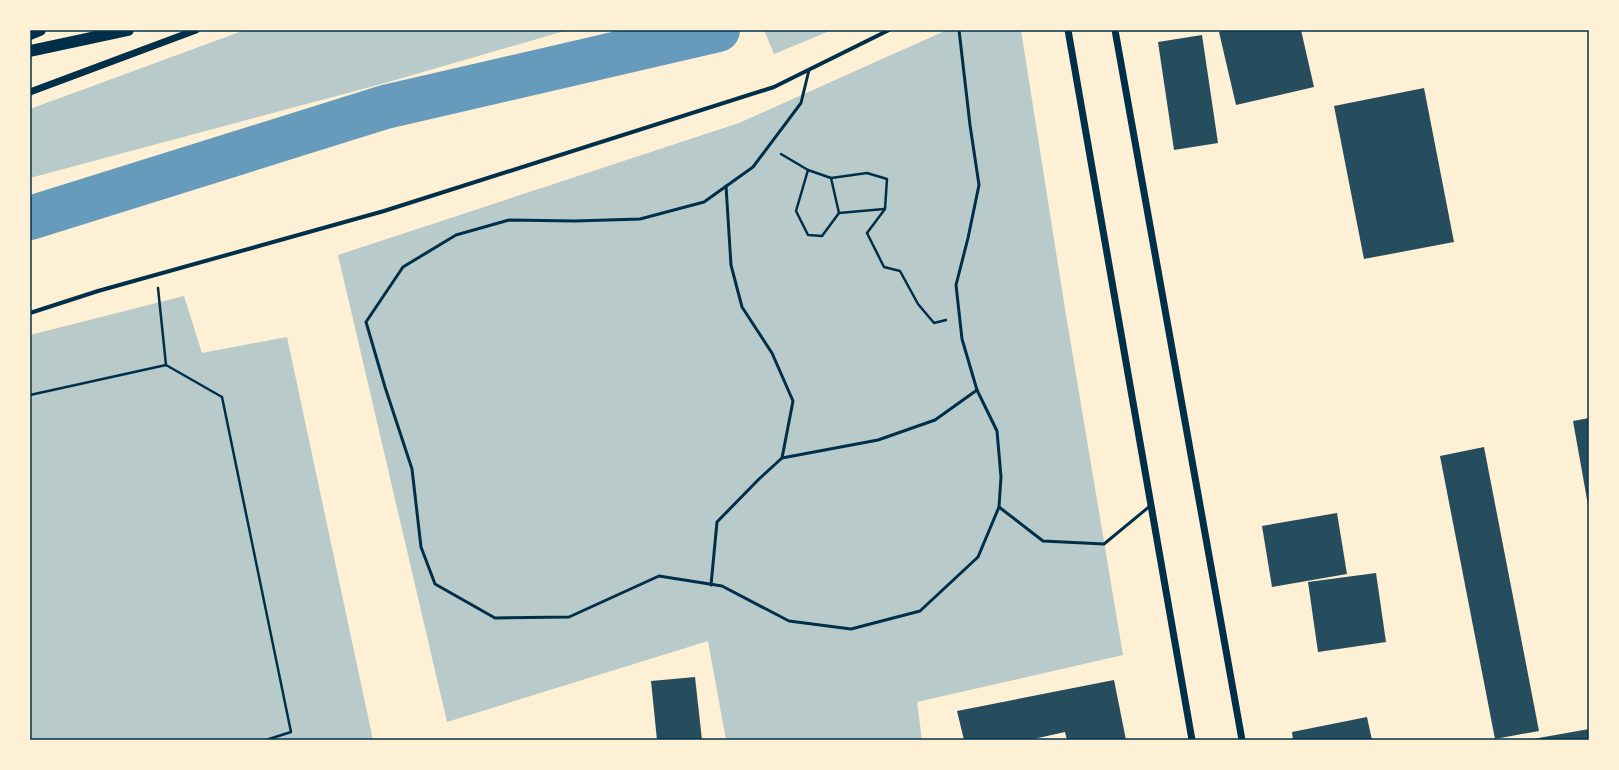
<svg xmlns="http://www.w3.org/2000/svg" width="1619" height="770" font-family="'PT Serif',serif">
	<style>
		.green { fill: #b9caca }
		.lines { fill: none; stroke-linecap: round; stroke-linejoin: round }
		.river { stroke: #669bbc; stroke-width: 44 }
		.building { fill: #264d5e }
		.path { stroke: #003049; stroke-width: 2.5 }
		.service { stroke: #003049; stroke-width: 3 }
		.minor { stroke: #003049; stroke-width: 4 }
		.tertiary { stroke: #003049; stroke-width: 7 }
		.motorway { stroke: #003049; stroke-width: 12 }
		.neatline { fill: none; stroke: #003049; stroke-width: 1.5 }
	</style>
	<rect width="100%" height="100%" fill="#fdf0d5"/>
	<g class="green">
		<path d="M 245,30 L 568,30 L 385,83 L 30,178 L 30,109 Z"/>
		<path d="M 764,30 L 832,30 L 774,54 Z"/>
		<path d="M 947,30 L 1021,30 L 1065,309 L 1123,655 L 917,702 L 922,740 L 726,740 L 708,641 L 447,722 L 338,255 L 739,123 Z"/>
		<path d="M 184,296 L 202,353 L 287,337 L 373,740 L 30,740 L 30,335 Z"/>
	</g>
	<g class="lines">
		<path class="river" d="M 30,218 L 385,107 L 718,30"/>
	</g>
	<g class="building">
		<path d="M 1226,30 L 1301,30 L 1314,87 L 1236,105 L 1219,32 Z"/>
		<path d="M 1202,35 L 1218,143 L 1174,150 L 1158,42 Z"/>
		<path d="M 1424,88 L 1454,242 L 1364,259 L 1334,106 Z"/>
		<path d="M 1589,418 L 1589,505 L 1588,505 L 1573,421 Z"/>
		<path d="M 1484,447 L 1539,731 L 1495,739 L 1440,456 Z"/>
		<path d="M 1337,513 L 1347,574 L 1272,587 L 1262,526 Z"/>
		<path d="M 1376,573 L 1386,642 L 1318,652 L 1308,582 Z"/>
		<path d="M 695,677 L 702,740 L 657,740 L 651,681 Z"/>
		<path d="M 1114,680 L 1126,740 L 1067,740 L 1065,732 L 1029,740 L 964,740 L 957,711 Z"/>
		<path d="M 1367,717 L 1372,740 L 1293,740 L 1292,732 Z"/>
		<path d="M 1589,729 L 1589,740 L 1533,740 L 1533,739 Z"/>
	</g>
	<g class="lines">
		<g class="path">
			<path d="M 781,154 L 808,170 L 831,178 L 867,173 L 887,179 L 885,209 L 867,233 L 884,267 L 900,271 L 918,304 L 934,323 L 946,320"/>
			<path d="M 808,170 L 796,211 L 808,235 L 822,236 L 839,213 L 831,178"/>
			<path d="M 839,213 L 884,209"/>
			<path d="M 158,288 L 166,365 L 222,397 L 291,732 L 266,740"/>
			<path d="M 30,395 L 166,365"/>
		</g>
		<g class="service">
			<path d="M 959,30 L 970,125 L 979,185 L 968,238 L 956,285 L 962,339 L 977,390"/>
			<path d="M 809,70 L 801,103 L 753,167 L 704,202 L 640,219 L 575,221 L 509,220 L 456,235 L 403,267 L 366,322 L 385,387 L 412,469 L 421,547 L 435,584 L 495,618 L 569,617 L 659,576 L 722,586 L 789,621 L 851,629 L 920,611 L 978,557 L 999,507 L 1043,541 L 1104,544 L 1150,506"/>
			<path d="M 726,186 L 731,265 L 742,307 L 772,353 L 793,401 L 782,458"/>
			<path d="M 711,585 L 717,522 L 759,479 L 782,458 L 878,440 L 935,420 L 977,390 L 997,431 L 1001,477 L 999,507"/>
		</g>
		<path class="minor" d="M 30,313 L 98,291 L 384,211 L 774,87 L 889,30"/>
		<g class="tertiary">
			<path d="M 1068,30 L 1192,740"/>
			<path d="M 1115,30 L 1242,740"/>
			<path d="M 30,92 L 196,30"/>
		</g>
		<g class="motorway">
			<path d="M 30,34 L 40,30"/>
			<path d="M 30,51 L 128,30"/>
		</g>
	</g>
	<rect width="1619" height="770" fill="none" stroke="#fdf0d5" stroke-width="62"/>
	<rect x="31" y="31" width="1557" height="708" class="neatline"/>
</svg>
